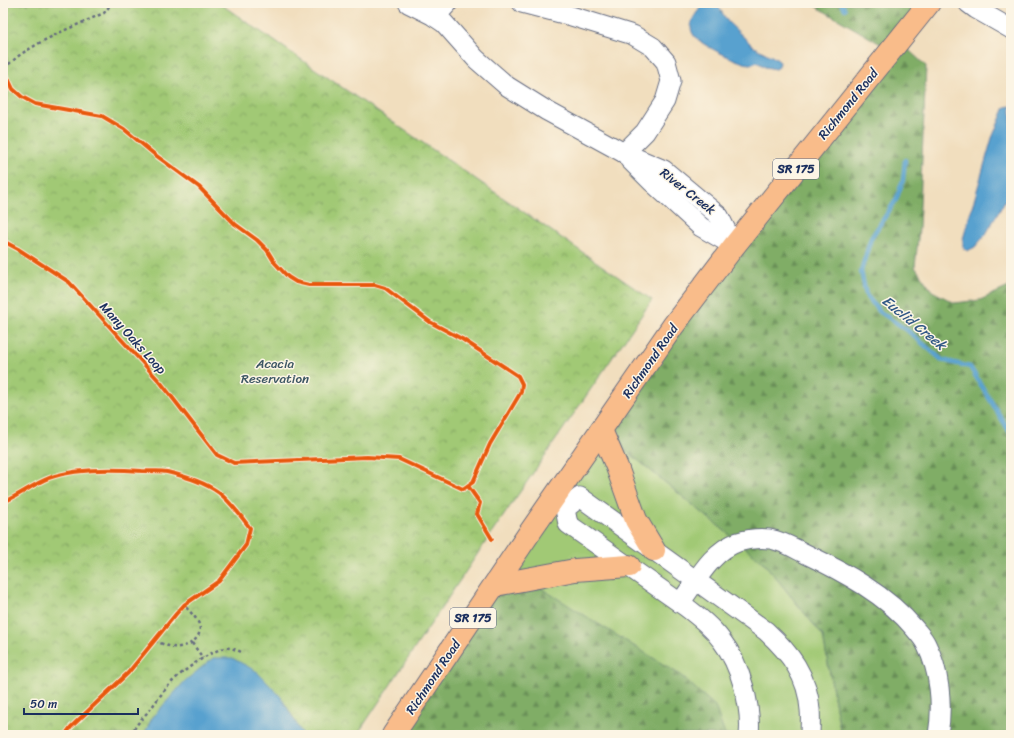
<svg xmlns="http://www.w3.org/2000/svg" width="1014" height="738" font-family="Sriracha,sans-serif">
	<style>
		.grass { fill: #a1c975; stroke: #5e7c6a }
		.forest { fill: url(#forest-firs); stroke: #4e6e62 }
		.park { fill: url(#park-crowns); stroke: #5e7c6a }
		.water { fill: #58a1cf; stroke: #3a6896 }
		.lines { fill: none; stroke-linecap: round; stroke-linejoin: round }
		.stream { stroke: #58a1cf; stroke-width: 4.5 }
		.minor-casing { stroke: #666c80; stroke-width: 21 }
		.major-casing { stroke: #666c80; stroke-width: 24 }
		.path { stroke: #666c80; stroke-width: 2.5; stroke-dasharray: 3 3; stroke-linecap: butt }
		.minor { stroke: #fff; stroke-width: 19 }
		.major { stroke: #f9bc8a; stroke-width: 22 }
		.cycleway-casing { stroke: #fcf5e5; stroke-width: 6 }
		.cycleway { stroke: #e8590c; stroke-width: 4 }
		.labels { text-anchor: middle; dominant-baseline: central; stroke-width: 3; stroke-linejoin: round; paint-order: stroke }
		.shield { fill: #fcf5e5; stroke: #5e6a86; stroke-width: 1 }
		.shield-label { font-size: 12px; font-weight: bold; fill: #1b2f5e }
		.street-label { font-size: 13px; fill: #1b2f5e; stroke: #fcf5e5 }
		.park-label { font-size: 13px; fill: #3c5664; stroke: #fcf5e5 }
		.water-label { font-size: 14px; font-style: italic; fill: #305786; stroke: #fcf5e5 }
	</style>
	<defs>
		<pattern id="forest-firs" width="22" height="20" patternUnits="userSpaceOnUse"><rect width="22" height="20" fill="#80ad66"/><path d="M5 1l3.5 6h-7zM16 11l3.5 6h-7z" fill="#688d57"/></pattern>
		<pattern id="park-crowns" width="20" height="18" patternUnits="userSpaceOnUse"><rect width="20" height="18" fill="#a1c975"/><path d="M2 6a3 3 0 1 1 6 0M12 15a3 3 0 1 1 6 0" fill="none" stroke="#82a463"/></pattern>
	</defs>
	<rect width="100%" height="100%" fill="#fcf5e5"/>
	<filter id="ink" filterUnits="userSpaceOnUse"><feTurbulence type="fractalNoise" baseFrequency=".025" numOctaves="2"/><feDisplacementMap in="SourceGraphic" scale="8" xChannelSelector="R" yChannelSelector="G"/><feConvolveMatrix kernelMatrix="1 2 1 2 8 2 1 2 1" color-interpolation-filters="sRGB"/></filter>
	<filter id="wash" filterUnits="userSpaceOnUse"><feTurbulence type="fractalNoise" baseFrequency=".012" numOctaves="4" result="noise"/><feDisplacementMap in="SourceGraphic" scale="16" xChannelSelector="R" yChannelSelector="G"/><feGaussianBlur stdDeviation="0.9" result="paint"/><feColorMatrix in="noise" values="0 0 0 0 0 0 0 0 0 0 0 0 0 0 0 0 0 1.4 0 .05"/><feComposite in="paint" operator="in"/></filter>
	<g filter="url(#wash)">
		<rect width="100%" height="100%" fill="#f1debe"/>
		<path class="grass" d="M 601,430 L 764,563 L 823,636 L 841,735 L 725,735 L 725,734 L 507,567 Z"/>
		<g class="forest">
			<path d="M 810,3 L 920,3 L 899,41 L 926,66 L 919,229 L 915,267 L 932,291 L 955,303 L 980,300 L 1011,286 L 1011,735 L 841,735 L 823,636 L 764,563 L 601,430 L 891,50 Z"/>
			<path d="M 507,567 L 679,674 L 715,706 L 725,735 L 393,735 Z"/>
		</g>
		<path class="park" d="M 3,3 L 219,3 L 652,300 L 478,553 L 357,735 L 344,735 L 342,734 L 341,735 L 3,735 Z"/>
		<g class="water">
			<path d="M 704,3 L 716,3 L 728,22 L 754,47 L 775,58 L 780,62 L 779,67 L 776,69 L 765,67 L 757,62 C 755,63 753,64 751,64 C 742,65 702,45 696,38 C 693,35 691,31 691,27 C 691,18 699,10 704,3 Z"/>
			<path d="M 1011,106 L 1011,190 L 986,234 L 975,247 L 967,251 L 963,247 L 963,239 L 992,138 L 1005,107 Z"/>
			<path d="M 213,658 L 232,658 L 256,671 L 281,697 L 303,735 L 144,735 L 152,718 L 185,681 Z"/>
		</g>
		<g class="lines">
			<g class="stream">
				<path d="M 841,3 L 845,9"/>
				<path d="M 905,160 L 903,180 L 896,200 L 871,238 L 861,271 L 866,295 L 880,312 L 907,330 L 942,360 L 970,367 L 1011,434"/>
			</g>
		</g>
	</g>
	<g filter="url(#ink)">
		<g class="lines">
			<defs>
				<g id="minor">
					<path d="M 408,3 L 432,15 L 444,23 L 476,59 L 507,86 L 547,111 L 624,153 L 664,170 L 719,216 L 734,246"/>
					<path d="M 522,3 L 568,15 L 633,35 L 653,47 L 666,62 L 671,81 L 665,101 L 645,132 L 624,153"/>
					<path d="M 968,3 L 976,9 L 1011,29"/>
					<path d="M 435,17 L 448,3"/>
					<path d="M 629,159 L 652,182 L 701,227 L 734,246"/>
					<path d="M 680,603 C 696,582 711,551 738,542 C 748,539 760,538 770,539 C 782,541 794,548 804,553 C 844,572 887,595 915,629 C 919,634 923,638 926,644 C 940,671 943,705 938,735"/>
					<path d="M 749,735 C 752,706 740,664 722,641 C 712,627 699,617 686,607 L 568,524 L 565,509 L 580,497 L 766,631 C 790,653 808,676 810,710 C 811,718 810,727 810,735"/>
				</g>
				<g id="major">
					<path d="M 601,430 L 617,467 L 636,520 L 654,550"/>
					<path d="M 495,585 L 575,570 L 629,566"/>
					<path d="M 393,735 L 528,535 L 673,326 L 734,246 L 929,3"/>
				</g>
			</defs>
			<use href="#minor" class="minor-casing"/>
			<use href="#major" class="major-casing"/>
			<g class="path">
				<path d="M 4,68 L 21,54 L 41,42 L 63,31 L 104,13 L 112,3"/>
				<path d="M 3,77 L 7,76"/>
				<path d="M 155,641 C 160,643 167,646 173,647 C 186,649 206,638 198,622 C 195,616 189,611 184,605"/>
				<path d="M 192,643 L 203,658"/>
				<path d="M 132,735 C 134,725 145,716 152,707 C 158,699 164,690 171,683 C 181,672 210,651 225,648 C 231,647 237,650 243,653"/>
			</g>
			<use href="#minor" class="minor"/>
			<use href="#major" class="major"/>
			<defs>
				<g id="cycleway">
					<path d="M 3,60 L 5,72 L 13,89 L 22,97 L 35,104 L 102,116 L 124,129 L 154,154 L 199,187 L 235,224 L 257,240 L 267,250 L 275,263 L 288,277 L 296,282 L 309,285 L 375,285 L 385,288 L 430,322 L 462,339 L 518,376 L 522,384 L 521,392 L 490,444 L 473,482 L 463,489 L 399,459 L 367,457 L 234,463"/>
					<path d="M 3,241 L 18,249 L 69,282 L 161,383 L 217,455 L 234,463"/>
					<path d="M 468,486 L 480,503 L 477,514 L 492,539"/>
					<path d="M 3,502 C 19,496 33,484 49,478 C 76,468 113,469 142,471 C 150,471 159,471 167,472 C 184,476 204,482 218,492 C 231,502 240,515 250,528 L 246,545 L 219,581 L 184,605 L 176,614 L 128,673 L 71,727 L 65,735"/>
				</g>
			</defs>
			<use href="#cycleway" class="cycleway-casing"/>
			<use href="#cycleway" class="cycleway"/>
		</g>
	</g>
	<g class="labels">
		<g class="shield">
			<rect x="773" y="159" width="46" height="20" rx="3"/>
			<rect x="450" y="608" width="46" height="20" rx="3"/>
		</g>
		<g class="shield-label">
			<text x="796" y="169">SR 175</text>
			<text x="473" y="618">SR 175</text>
		</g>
		<g class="street-label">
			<text transform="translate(848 104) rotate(-51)">Richmond Road</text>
			<text transform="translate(688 191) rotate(38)">River Creek</text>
			<text transform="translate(133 338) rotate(48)">Many Oaks Loop</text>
			<text transform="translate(650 361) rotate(-55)">Richmond Road</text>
			<text transform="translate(433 677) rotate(-56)">Richmond Road</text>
		</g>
		<g class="park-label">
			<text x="275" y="363">Acacia<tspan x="275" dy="15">Reservation</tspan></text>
		</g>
		<g class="water-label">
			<text transform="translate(914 323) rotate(39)">Euclid Creek</text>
		</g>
	</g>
	<rect width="1014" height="738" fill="none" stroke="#fcf5e5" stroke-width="16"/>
	<path d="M24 708v6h114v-6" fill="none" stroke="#1b2f5e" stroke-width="2"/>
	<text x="30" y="708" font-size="12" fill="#1b2f5e" stroke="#fcf5e5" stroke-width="3" paint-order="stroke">50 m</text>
</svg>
